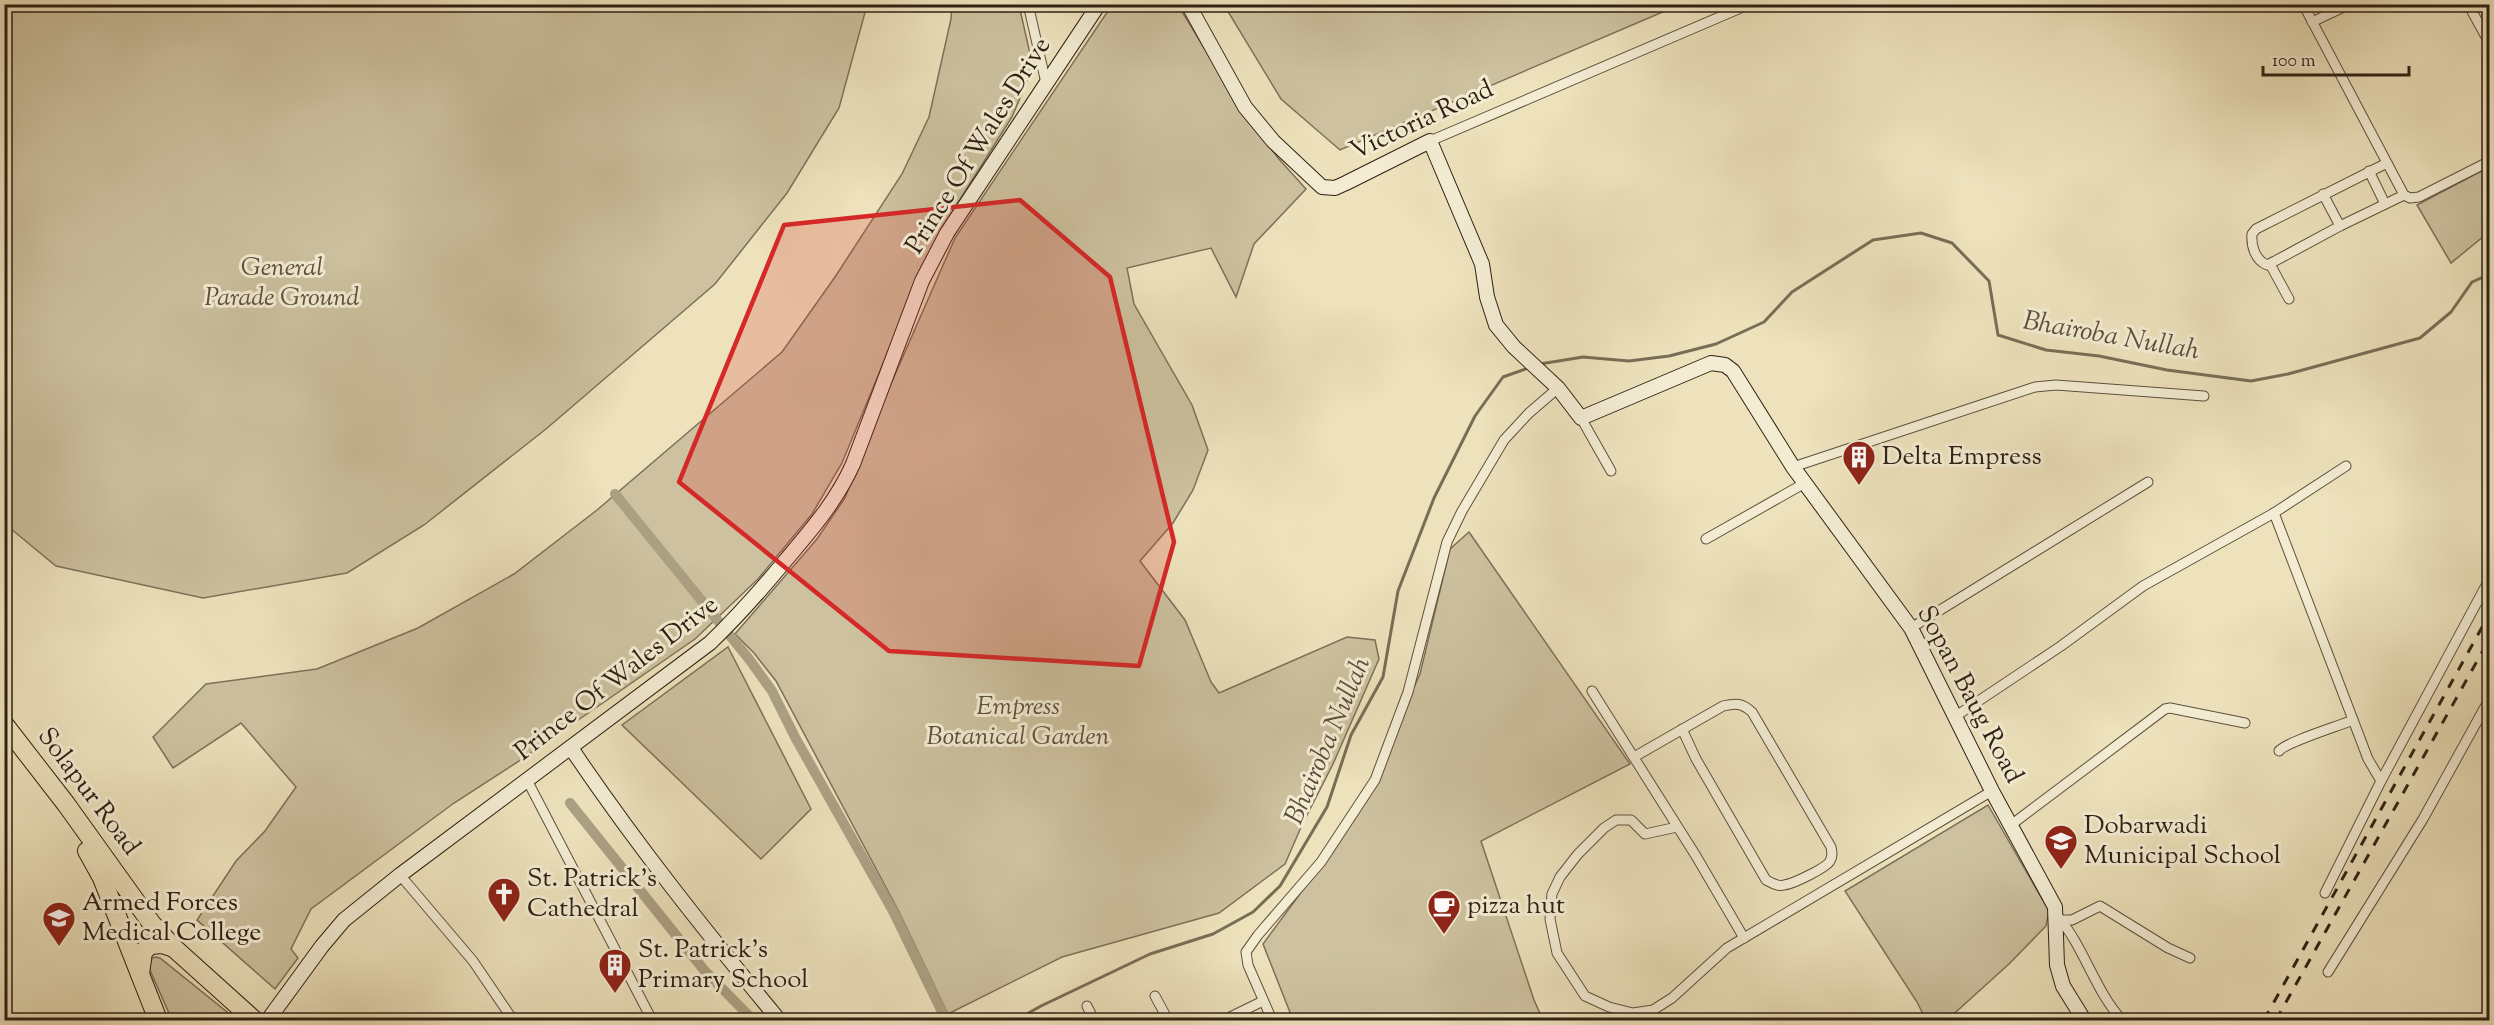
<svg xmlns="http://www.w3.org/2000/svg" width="2494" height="1025" font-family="'Sorts Mill Goudy',serif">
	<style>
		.green { fill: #cdc19f; stroke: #7e7059; stroke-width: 1.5 }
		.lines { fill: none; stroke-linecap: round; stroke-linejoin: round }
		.stream { stroke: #7a6d56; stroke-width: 3 }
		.canal { stroke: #aca083; stroke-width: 10 }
		.street-casing { stroke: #5e503d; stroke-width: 11 }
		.secondary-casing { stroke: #2f2013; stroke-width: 16 }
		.highway-casing { stroke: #2f2013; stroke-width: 20 }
		.street { stroke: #f3ecd3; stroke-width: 9 }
		.secondary { stroke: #f3ecd3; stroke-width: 14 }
		.highway { stroke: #ede2bc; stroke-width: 18 }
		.rail { stroke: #2f2013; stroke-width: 3; stroke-dasharray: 10 10; stroke-linecap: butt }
		.marked { fill: #d62828; fill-opacity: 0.2; stroke: #d62828; stroke-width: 4.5; stroke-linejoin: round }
		.labels { text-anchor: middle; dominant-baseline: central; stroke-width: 6; stroke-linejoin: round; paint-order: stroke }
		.street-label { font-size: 26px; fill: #2f2013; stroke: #f3ecd3 }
		.park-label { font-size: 26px; font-style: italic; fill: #5e503d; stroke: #f3ecd3 }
		.poi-label { font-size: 26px; fill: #2f2013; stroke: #f3ecd3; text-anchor: start }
		.water-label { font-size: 27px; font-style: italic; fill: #5b4d3a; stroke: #f3ecd3 }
	</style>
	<rect width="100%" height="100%" fill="#ede2bc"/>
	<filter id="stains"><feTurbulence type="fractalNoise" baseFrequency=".00333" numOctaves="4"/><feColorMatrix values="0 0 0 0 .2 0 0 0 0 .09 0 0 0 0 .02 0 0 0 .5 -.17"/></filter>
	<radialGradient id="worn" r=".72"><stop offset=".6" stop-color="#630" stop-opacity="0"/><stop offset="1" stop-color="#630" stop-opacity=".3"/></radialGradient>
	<g class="green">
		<path d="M 4,5 L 867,4 L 867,5 L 839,108 L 787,193 L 715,284 L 546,429 L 424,525 L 347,573 L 203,598 L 56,566 L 5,524 Z"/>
		<path d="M 952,5 L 1019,5 L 1033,67 L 1012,117 L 954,209 L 922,269 L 842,463 L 812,514 L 758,579 L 695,639 L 519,761 L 454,803 L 311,909 L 291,949 L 298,958 L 275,989 L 197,920 L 236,861 L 265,831 L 296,787 L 241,723 L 173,768 L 153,737 L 206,684 L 317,669 L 418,628 L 514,574 L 597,510 L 782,352 L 835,277 L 902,174 L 929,117 L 951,19 Z"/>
		<path d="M 1112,5 L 1178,5 L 1242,110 L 1278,158 L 1306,189 L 1254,244 L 1236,297 L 1211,248 L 1127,268 L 1134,304 L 1192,405 L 1208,450 L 1193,490 L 1173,523 L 1140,561 L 1185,620 L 1211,682 L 1219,693 L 1347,637 L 1375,640 L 1379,659 L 1333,764 L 1302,825 L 1285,864 L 1219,913 L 1062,957 L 948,1014 L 898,910 L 776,681 L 754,653 L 735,634 L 817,539 L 845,498 L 890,386 L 955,238 Z"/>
		<path d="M 1224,5 L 1679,5 L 1340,150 L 1281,99 Z"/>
		<path d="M 2489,167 L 2489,232 L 2451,263 L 2417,205 Z"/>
		<path d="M 1469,532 L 1630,764 L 1481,841 L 1534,1000 L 1543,1020 L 1293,1020 L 1263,944 L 1328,856 L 1379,776 L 1402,713 L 1420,674 L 1450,549 Z"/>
		<path d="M 728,647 L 811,809 L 761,859 L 622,725 Z"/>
		<path d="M 1988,805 L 2049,911 L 2046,926 L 2009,964 L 1947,1020 L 1926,1020 L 1917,1002 L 1845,891 Z"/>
		<path d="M 156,957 L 160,958 L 237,1020 L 172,1020 L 149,968 L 152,958 Z"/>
	</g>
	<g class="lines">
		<g class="stream">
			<path d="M 1540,364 L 1583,357 L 1629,361 L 1669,356 L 1716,344 L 1764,322 L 1792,292 L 1873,240 L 1921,233 L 1952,243 L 1989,281 L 1998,335 L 2046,350 L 2099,356 L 2167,370 L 2251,381 L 2288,374 L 2420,338 L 2451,312 L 2472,282 L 2490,274"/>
			<path d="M 1016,1020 L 1041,1006 L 1150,954 L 1213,934 L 1253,912 L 1280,886 L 1327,807 L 1351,735 L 1383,677 L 1398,591 L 1434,498 L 1475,416 L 1503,377 L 1531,367"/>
		</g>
		<g class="canal">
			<path d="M 615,494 L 749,659 L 772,691 L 796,739 L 893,911 L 946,1020"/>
			<path d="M 570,803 L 704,970 L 753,1020"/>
		</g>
		<defs>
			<g id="street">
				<path d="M 1028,4 L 1046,83"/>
				<path d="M 2303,4 L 2404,195 L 2410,198 L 2419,197 L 2490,161"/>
				<path d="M 2468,4 L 2490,44"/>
				<path d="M 2312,22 L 2350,4"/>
				<path d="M 1430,141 L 1750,4"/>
				<path d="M 2387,163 L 2256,229 L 2252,234 C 2251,246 2255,260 2267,265 L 2275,261 L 2340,226 L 2404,195"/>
				<path d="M 2369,171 L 2385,204"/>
				<path d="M 2323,194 L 2340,226"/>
				<path d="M 2270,264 L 2289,299"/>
				<path d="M 1581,418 L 1611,471"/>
				<path d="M 1793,467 L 2035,387 L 2056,385 L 2204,396"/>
				<path d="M 2274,513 L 2368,759 L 2381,781 L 2325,893"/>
				<path d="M 1706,539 L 1805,483"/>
				<path d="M 1911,628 L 2148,482"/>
				<path d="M 1592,691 L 1696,856 L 1744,938"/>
				<path d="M 1956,716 L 2061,646 L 2143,586 L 2274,513 L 2346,466"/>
				<path d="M 2279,751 C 2286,742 2339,726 2353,720"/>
				<path d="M 1634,757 L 1723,706 C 1736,703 1742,703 1752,712 L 1831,847 C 1832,852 1833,856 1830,861 C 1826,868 1793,884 1784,885 C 1778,887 1772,883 1766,880 L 1696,759 L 1682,729"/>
				<path d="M 527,780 L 652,1020"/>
				<path d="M 2381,781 L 2490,578"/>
				<path d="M 2011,825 L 2165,709 L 2170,708 L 2245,723"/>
				<path d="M 1677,827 L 1645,834 L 1631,820 L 1616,820 L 1604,828 L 1578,854 L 1560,877 L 1552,894 L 1550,919 L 1557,953 L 1585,996 L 1609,1007 L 1633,1013 L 1653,1010 L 1672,998 L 1727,948 L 1992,791"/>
				<path d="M 400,875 L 473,961 L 513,1020"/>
				<path d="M 2059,918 C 2085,949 2095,991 2122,1020"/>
				<path d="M 2061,920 L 2072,920 L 2100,906 L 2168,948 L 2190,958"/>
				<path d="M 2328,972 L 2423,819 L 2490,698"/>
				<path d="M 1155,996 L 1168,1020"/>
				<path d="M 1087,1006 L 1094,1020"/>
				<path d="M 1224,1020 L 1263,1001"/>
				<path d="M 1272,1020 L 1248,965 L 1246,952 L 1258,935 L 1321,862 L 1375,780 L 1408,692 L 1447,542 L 1462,511 L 1504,440 L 1529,413 L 1558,388"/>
			</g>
			<g id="secondary">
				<path d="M 1188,4 L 1245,107 L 1273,141 L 1322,187 L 1335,188 L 1346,183 L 1430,141 L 1482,264 L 1487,297 L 1496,325 L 1514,347 L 1558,388 L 1581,418 L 1711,363 L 1725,365 L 1733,371 L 1793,467 L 1911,628 L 1992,791 L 2055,907 L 2057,965 L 2063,986 L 2084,1020"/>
				<path d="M 571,748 C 635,843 706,932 779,1020"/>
				<path d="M 268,1020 L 322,946 L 344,920 L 400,875 L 710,643 C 737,617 761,590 785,561 C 811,530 836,502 853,464 L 922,281 L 947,233 L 1099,4"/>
			</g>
			<g id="highway">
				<path d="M 4,724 L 66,804 L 152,924 L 174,948 L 254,1020"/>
				<path d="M 87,851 L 102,878 L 158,1020"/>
				<path d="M 140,974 L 143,952 L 150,945 L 162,944 L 174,948"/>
			</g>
		</defs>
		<use href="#street" class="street-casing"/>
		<use href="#secondary" class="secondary-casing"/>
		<use href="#highway" class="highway-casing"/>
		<use href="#street" class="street"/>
		<use href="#secondary" class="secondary"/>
		<use href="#highway" class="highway"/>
		<g class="rail">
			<path d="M 2264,1020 L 2490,613"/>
			<path d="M 2276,1020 L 2490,638"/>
		</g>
	</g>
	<path class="marked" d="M 1020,200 L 1110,277 L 1174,542 L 1139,666 L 889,651 L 679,482 L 784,225 Z"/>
	<defs>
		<symbol id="building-pin" viewBox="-11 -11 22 30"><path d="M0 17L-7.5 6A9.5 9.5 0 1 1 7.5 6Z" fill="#8f2418" stroke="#f3ecd3"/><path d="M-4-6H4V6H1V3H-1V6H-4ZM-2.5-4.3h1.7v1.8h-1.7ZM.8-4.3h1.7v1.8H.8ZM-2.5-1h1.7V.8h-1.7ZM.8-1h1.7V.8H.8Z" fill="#fff"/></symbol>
		<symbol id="school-pin" viewBox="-11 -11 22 30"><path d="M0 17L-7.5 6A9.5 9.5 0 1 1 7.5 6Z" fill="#8f2418" stroke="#f3ecd3"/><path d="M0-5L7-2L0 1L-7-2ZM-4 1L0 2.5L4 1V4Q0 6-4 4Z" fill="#fff"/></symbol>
		<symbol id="church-pin" viewBox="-11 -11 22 30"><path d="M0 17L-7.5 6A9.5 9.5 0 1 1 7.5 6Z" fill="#8f2418" stroke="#f3ecd3"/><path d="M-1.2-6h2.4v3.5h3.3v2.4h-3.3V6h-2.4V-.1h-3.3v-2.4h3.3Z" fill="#fff"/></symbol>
		<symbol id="cafe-pin" viewBox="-11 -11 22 30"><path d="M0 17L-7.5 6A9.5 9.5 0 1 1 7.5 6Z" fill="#8f2418" stroke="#f3ecd3"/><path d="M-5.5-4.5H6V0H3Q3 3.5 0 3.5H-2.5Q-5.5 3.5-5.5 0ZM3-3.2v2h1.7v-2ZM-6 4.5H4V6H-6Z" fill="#fff"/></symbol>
		<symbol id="university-pin" viewBox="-11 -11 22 30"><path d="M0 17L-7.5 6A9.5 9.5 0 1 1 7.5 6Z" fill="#8f2418" stroke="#f3ecd3"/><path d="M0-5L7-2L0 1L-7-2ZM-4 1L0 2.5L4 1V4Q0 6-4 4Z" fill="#fff"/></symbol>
	</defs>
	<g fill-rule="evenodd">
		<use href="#building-pin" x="1840" y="438" width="38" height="52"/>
		<use href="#school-pin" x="2042" y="822" width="38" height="52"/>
		<use href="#church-pin" x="485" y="875" width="38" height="52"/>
		<use href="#cafe-pin" x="1425" y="887" width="38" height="52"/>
		<use href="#university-pin" x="40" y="899" width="38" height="52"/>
		<use href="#building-pin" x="596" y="946" width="38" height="52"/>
	</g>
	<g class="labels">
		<g class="street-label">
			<text transform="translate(1422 121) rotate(-25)">Victoria Road</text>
			<text transform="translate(979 146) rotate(-58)">Prince Of Wales Drive</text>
			<text transform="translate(617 679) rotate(-38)">Prince Of Wales Drive</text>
			<text transform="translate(1969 695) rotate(62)">Sopan Baug Road</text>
			<text transform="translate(88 792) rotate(53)">Solapur Road</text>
		</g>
		<g class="park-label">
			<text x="282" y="268">General<tspan x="282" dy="30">Parade Ground</tspan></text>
			<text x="1018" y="707">Empress<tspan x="1018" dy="30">Botanical Garden</tspan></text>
		</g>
		<g class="poi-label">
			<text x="1882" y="457">Delta Empress</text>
			<text x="2084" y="826">Dobarwadi<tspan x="2084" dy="30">Municipal School</tspan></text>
			<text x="527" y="879">St. Patrick's<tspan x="527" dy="30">Cathedral</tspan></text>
			<text x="82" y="903">Armed Forces<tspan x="82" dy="30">Medical College</tspan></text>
			<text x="1467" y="906">pizza hut</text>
			<text x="638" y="950">St. Patrick's<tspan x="638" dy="30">Primary School</tspan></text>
		</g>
		<g class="water-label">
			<text transform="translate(2111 337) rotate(10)">Bhairoba Nullah</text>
			<text transform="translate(1329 741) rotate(-67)">Bhairoba Nullah</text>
		</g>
	</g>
	<rect width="2494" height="1025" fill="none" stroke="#ede2bc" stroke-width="24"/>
	<rect x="6" y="6" width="2482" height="1013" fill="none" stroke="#2f2013" stroke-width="3"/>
	<rect x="12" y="12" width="2470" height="1001" fill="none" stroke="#2f2013" stroke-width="1.5"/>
	<path d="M2263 66v9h146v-9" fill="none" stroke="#2f2013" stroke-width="3"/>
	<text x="2272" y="66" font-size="18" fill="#2f2013" stroke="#f3ecd3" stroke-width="4.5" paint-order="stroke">100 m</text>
	<rect width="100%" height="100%" filter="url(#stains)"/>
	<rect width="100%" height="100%" fill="url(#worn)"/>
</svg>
